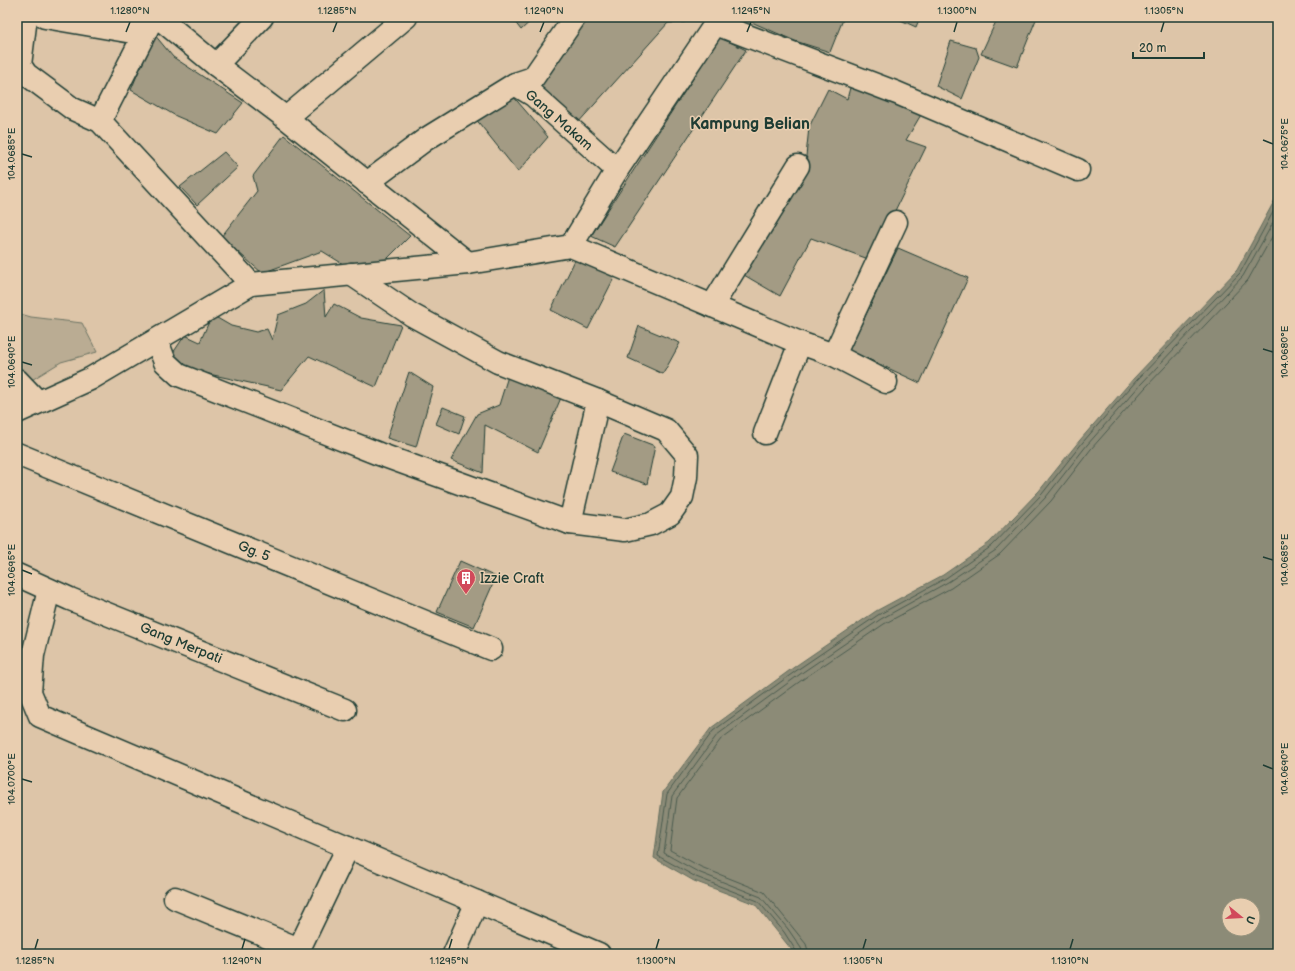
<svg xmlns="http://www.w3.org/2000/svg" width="1295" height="971" font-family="'Balsamiq Sans',sans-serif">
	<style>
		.green { fill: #baac93; stroke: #6c7464 }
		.water { fill: #8c8b77; stroke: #606c5c; fill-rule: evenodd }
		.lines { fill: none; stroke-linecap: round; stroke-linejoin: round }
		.shore { stroke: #4b5c4f; stroke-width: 1 }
		.building { fill: #a39b84; stroke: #1f3d34 }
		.street-casing { stroke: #1f3d34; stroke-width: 25 }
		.street { stroke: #e9ceb0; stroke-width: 22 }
		.ticks { fill: none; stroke: #1f3d34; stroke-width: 1.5 }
		.labels { text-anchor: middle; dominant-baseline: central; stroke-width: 3; stroke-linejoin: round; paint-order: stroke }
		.street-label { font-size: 14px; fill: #1f3d34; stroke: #e9ceb0 }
		.poi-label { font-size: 14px; fill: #1f3d34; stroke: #e9ceb0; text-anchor: start }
		.quarter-label { font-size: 16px; font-weight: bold; fill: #1f3d34; stroke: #e9ceb0 }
		.neatline { fill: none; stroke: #1f3d34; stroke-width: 1.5 }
		.ticks-label { font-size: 10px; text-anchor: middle; fill: #1f3d34 }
	</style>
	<rect width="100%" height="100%" fill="#ddc5a8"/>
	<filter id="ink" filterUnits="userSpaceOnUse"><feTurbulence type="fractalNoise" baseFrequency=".025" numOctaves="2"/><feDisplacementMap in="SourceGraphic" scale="8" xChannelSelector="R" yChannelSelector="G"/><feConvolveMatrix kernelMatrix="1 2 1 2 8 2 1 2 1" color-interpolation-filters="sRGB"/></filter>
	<g filter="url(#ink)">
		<path class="green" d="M 17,313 L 31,317 L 82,323 L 97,352 L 61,362 L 17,389 Z"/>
		<path class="water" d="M 1278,194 L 1278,954 L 795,954 L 755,904 L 694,881 L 654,858 L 663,792 L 711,728 L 797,665 L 876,611 L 943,575 L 989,543 L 1039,491 L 1080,440 L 1134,378 L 1237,270 ZM 1229,905 L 1253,905 L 1253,929 L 1229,929 Z"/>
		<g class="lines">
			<g class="shore">
				<path d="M 798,954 L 784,932 L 758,901 L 696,877 L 658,856 L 667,794 L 713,731 L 800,668 L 878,615 L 946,578 L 992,546 L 1042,494 L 1083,442 L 1137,380 L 1240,273 L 1278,203"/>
				<path d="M 803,954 L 801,948 L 788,929 L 761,897 L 698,872 L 664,853 L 672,796 L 717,735 L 803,672 L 881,619 L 948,582 L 996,550 L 1046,497 L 1087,445 L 1141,384 L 1243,276 L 1278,214"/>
				<path d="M 809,954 L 806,944 L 764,892 L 701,867 L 670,850 L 677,798 L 721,739 L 806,677 L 884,624 L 951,588 L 1000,554 L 1051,501 L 1091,449 L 1145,388 L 1248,280 L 1278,226"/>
			</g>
		</g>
		<g class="building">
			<path d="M 511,17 L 535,17 L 521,30 Z"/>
			<path d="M 578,17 L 688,17 L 685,22 L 668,23 L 576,125 L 534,86 Z"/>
			<path d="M 740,17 L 844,17 L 830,52 L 795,41 Z"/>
			<path d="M 894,17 L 920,17 L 916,27 Z"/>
			<path d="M 998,17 L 1037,17 L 1017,67 L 981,54 Z"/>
			<path d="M 154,34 L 173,57 L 243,103 L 218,134 L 176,116 L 131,90 Z"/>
			<path d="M 720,37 L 746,50 L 615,247 L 591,236 Z"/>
			<path d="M 951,41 L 976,48 L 979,57 L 962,99 L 936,86 Z"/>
			<path d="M 851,84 L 922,113 L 906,140 L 926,147 L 871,260 L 811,238 L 780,296 L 744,275 L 805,166 L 809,127 L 828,89 L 847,99 Z"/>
			<path d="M 512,95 L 548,137 L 518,172 L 475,118 Z"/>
			<path d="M 284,135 L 410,236 L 376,270 L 343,264 L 322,251 L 262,273 L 221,237 L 257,191 L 253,176 Z"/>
			<path d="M 224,152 L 238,167 L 197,205 L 180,187 Z"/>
			<path d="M 898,248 L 968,278 L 920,383 L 849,350 Z"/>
			<path d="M 575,260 L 615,276 L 588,329 L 551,310 Z"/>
			<path d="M 324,290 L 326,317 L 334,304 L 361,318 L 401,325 L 376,387 L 309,356 L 281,390 L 200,372 L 169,359 L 185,335 L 200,342 L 212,315 L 231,326 L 256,332 L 267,329 L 272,340 L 278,315 L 306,304 Z"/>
			<path d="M 639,326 L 680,343 L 663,374 L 628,358 Z"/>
			<path d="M 409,372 L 433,387 L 416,447 L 387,438 Z"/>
			<path d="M 509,373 L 563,393 L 538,452 L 485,425 L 483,473 L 451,460 L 477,414 L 499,405 Z"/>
			<path d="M 443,407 L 465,416 L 459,434 L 436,424 Z"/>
			<path d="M 624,434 L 655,446 L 647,484 L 610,472 Z"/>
			<path d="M 460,561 L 496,577 L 474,627 L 437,612 Z"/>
		</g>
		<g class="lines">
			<defs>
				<g id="street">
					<path d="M 26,17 L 20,65 L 26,74 L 73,109 L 100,121 L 251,284"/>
					<path d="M 45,17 L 144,34"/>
					<path d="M 158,17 L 216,65 L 286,118 L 468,263"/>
					<path d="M 575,17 L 533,78 L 515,84 L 533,95 L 617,170"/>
					<path d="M 716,24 L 897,93 L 1078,170"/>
					<path d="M 216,65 L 262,17"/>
					<path d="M 286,118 L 406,17"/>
					<path d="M 100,121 L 153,17"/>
					<path d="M 367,183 L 426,139 L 515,84"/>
					<path d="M 571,246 L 800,343 L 834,355 L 886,382"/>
					<path d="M 712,306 L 798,166"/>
					<path d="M 157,341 L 165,362 L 179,375 L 379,454 L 570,523 L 625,530 L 651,524 L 670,514 L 682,497 L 686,477 L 687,455 L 666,430 L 598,401 L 498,362 L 412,315 L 351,274"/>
					<path d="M 834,355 L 896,222"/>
					<path d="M 17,380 L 38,402"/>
					<path d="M 17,412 L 90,379 L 251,284 L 468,263 L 571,246 L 617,170 L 720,17"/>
					<path d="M 765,433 L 800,343"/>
					<path d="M 17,454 L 491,649"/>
					<path d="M 570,523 L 598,401"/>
					<path d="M 17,575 L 70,599 L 345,710"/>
					<path d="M 49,590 L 33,655 L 30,692 L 40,716 L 599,954"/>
					<path d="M 175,898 L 299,949 L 348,847"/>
					<path d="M 454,954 L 477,902"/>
				</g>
			</defs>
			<use href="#street" class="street-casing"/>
			<use href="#street" class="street"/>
		</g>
	</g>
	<path class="ticks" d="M 126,32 L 130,22M 333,32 L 337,22M 540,32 L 544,22M 747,32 L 751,22M 954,32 L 957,22M 1161,32 L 1164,22M 1263,140 L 1273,144M 22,154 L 32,157M 1263,349 L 1273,352M 22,362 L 32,365M 1263,557 L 1273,560M 22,570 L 32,574M 1263,765 L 1273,769M 22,779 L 32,782M 35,949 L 38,939M 242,949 L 245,939M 449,949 L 452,939M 656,949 L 659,939M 863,949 L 866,939M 1070,949 L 1073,939"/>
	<defs>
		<symbol id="building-pin" viewBox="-11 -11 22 30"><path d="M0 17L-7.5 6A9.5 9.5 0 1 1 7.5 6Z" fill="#d1495b" stroke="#e9ceb0"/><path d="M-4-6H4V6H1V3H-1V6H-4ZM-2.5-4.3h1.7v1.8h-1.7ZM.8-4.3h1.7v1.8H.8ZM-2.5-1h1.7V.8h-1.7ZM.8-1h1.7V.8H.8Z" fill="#fff"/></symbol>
	</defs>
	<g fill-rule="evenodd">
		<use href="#building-pin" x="455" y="567" width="22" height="30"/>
	</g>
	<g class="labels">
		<g class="street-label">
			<text transform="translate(559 120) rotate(41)">Gang Makam</text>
			<text transform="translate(254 551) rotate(22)">Gg. 5</text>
			<text transform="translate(181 643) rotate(22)">Gang Merpati</text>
		</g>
		<g class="poi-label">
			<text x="480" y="578">Izzie Craft</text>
		</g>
		<g class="quarter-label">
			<text x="750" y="124">Kampung Belian</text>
		</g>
	</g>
	<rect width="1295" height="971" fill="none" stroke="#e9ceb0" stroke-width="44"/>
	<g transform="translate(1241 917) rotate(108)"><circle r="19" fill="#e9ceb0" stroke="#98947e"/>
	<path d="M0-3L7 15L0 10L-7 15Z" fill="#d1495b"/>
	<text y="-6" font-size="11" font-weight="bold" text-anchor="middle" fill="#1f3d34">U</text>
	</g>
	<path d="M1133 52v6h71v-6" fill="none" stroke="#1f3d34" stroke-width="2"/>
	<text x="1139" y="52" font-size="12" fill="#1f3d34" stroke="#e9ceb0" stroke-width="3" paint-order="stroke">20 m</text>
	<rect x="22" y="22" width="1251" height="927" class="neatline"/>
	<g class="ticks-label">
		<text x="130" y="14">1.1280°N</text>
		<text x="337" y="14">1.1285°N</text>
		<text x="544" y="14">1.1290°N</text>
		<text x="751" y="14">1.1295°N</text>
		<text x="957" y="14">1.1300°N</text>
		<text x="1164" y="14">1.1305°N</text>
		<text transform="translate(1284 144) rotate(-90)" y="4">104.0675°E</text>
		<text transform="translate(11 154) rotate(-90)" y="4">104.0685°E</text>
		<text transform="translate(1284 352) rotate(-90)" y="4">104.0680°E</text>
		<text transform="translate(11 362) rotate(-90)" y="4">104.0690°E</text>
		<text transform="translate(1284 560) rotate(-90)" y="4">104.0685°E</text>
		<text transform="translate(11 570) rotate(-90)" y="4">104.0695°E</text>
		<text transform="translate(1284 769) rotate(-90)" y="4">104.0690°E</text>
		<text transform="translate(11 779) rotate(-90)" y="4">104.0700°E</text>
		<text x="35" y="964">1.1285°N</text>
		<text x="242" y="964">1.1290°N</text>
		<text x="449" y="964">1.1295°N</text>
		<text x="656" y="964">1.1300°N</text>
		<text x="863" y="964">1.1305°N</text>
		<text x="1070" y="964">1.1310°N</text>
	</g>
</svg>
